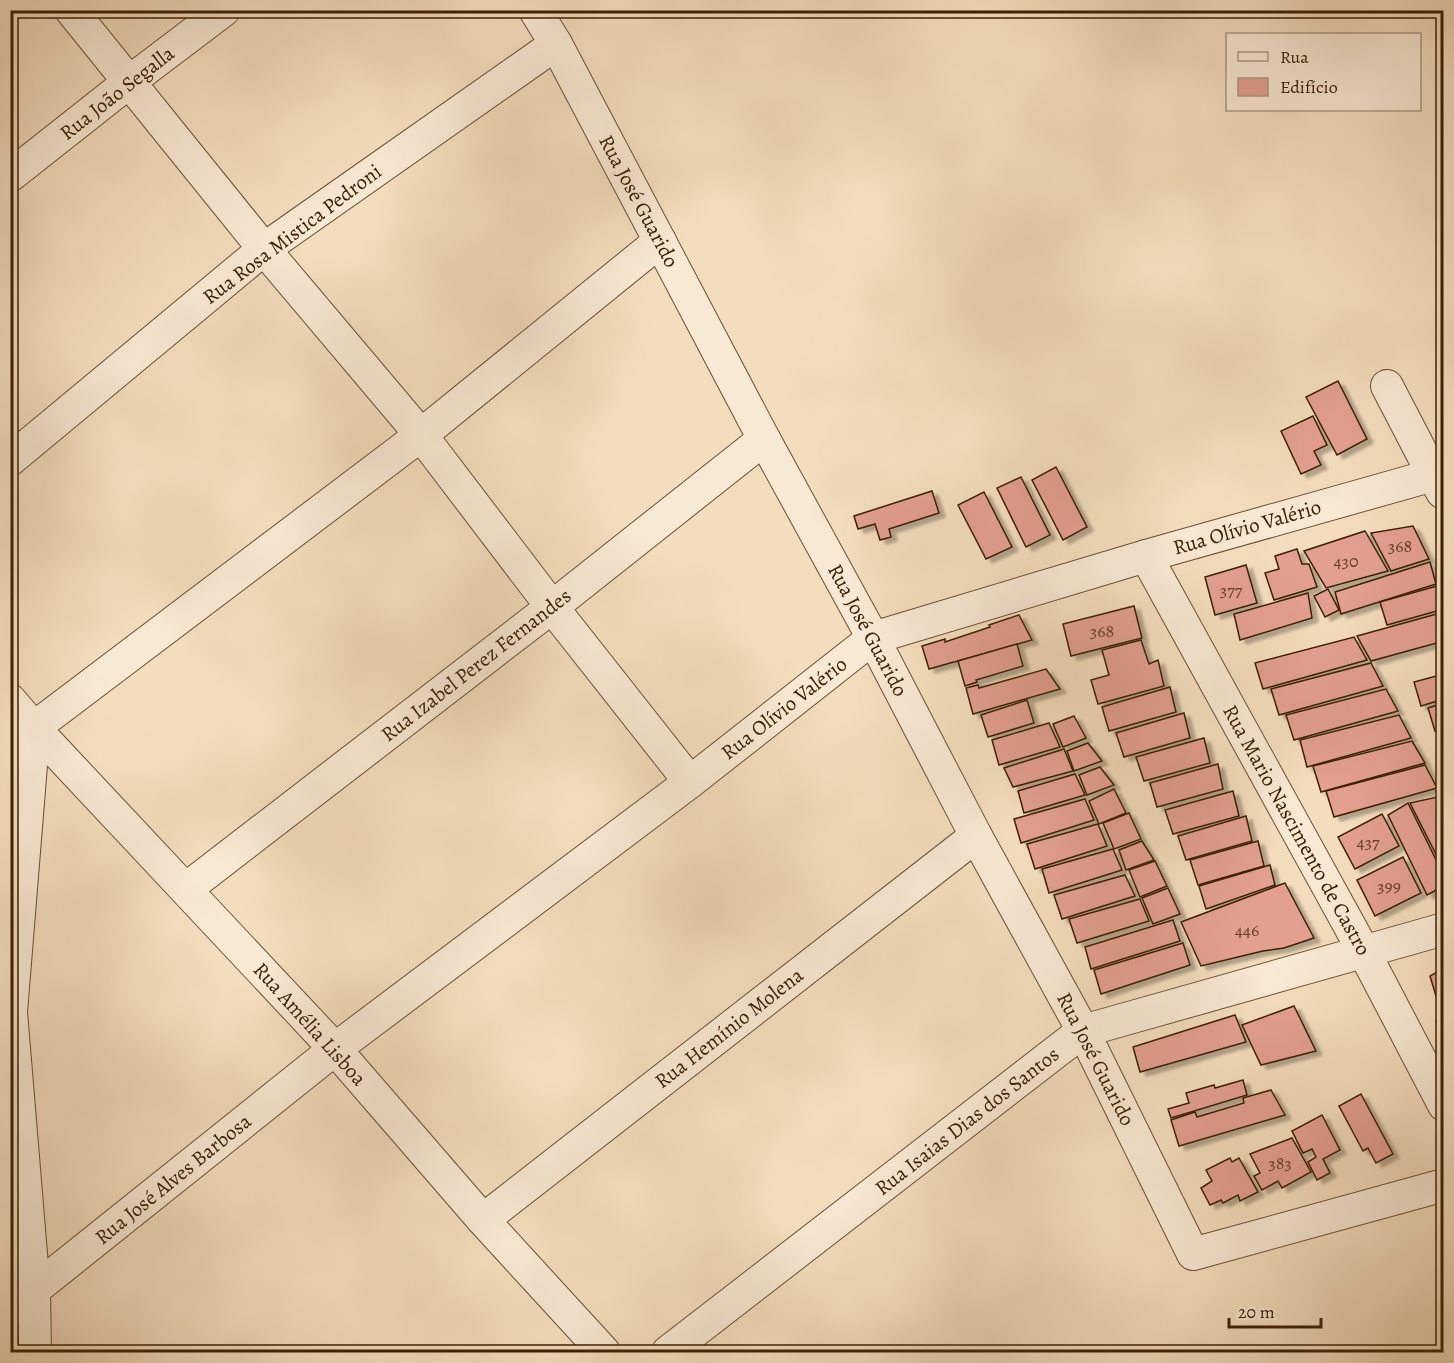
<svg xmlns="http://www.w3.org/2000/svg" width="1454" height="1363" font-family="Alegreya,serif">
	<style>
		.building { fill: #e39f90; stroke: #3b2004; stroke-width: 1.5; filter: url(#shadow) }
		.lines { fill: none; stroke-linecap: round; stroke-linejoin: round }
		.street-casing { stroke: #694f32; stroke-width: 34 }
		.street { stroke: #f8e9d4; stroke-width: 32 }
		.labels { text-anchor: middle; dominant-baseline: central; stroke-width: 4.5; stroke-linejoin: round; paint-order: stroke }
		.number-label { font-size: 18px; fill: #654027 }
		.street-label { font-size: 21px; fill: #3b2004; stroke: #f8e9d4 }
	</style>
	<defs>
		<filter id="shadow"><feDropShadow dx="6" dy="4" stdDeviation="1.5" flood-color="#0004"/></filter>
	</defs>
	<rect width="100%" height="100%" fill="#f4ddbd"/>
	<filter id="stains"><feTurbulence type="fractalNoise" baseFrequency=".00333" numOctaves="4"/><feColorMatrix values="0 0 0 0 .2 0 0 0 0 .09 0 0 0 0 .02 0 0 0 .5 -.17"/></filter>
	<radialGradient id="worn" r=".72"><stop offset=".6" stop-color="#630" stop-opacity="0"/><stop offset="1" stop-color="#630" stop-opacity=".3"/></radialGradient>
	<g class="building">
		<path d="M 1338,381 L 1367,439 L 1337,455 L 1306,397 Z"/>
		<path d="M 1313,416 L 1327,445 L 1314,451 L 1321,465 L 1301,474 L 1281,431 Z"/>
		<path d="M 1056,467 L 1087,527 L 1063,540 L 1032,480 Z"/>
		<path d="M 1021,477 L 1050,535 L 1026,547 L 997,488 Z"/>
		<path d="M 932,491 L 939,513 L 889,529 L 891,537 L 880,540 L 875,524 L 858,529 L 854,516 Z"/>
		<path d="M 984,492 L 1012,547 L 986,559 L 958,505 Z"/>
		<path d="M 1413,526 L 1429,559 L 1391,571 L 1371,533 Z"/>
		<path d="M 1365,531 L 1388,571 L 1326,588 L 1304,551 Z"/>
		<path d="M 1297,549 L 1302,564 L 1309,564 L 1317,587 L 1274,600 L 1265,573 L 1279,569 L 1275,556 Z"/>
		<path d="M 1430,562 L 1436,584 L 1341,614 L 1335,592 Z"/>
		<path d="M 1246,565 L 1257,603 L 1215,615 L 1205,577 Z"/>
		<path d="M 1444,584 L 1444,609 L 1387,625 L 1380,602 Z"/>
		<path d="M 1328,589 L 1339,610 L 1325,617 L 1314,596 Z"/>
		<path d="M 1308,593 L 1312,618 L 1240,640 L 1234,614 Z"/>
		<path d="M 1134,606 L 1142,638 L 1071,656 L 1063,624 Z"/>
		<path d="M 1444,612 L 1444,641 L 1371,661 L 1357,636 Z"/>
		<path d="M 1019,615 L 1032,640 L 929,669 L 922,646 L 945,639 L 945,642 L 990,627 L 989,625 Z"/>
		<path d="M 1354,637 L 1367,660 L 1263,689 L 1255,663 Z"/>
		<path d="M 1141,640 L 1149,664 L 1158,660 L 1164,686 L 1098,704 L 1091,680 L 1109,675 L 1102,650 Z"/>
		<path d="M 1017,644 L 1023,666 L 976,680 L 977,682 L 965,686 L 958,661 Z"/>
		<path d="M 1371,663 L 1383,686 L 1279,715 L 1271,689 Z"/>
		<path d="M 1046,669 L 1060,689 L 973,714 L 966,688 L 978,685 L 979,688 Z"/>
		<path d="M 1444,674 L 1444,699 L 1421,706 L 1414,682 Z"/>
		<path d="M 1170,687 L 1176,712 L 1109,731 L 1102,707 Z"/>
		<path d="M 1386,689 L 1398,711 L 1294,740 L 1286,715 Z"/>
		<path d="M 1027,700 L 1034,723 L 988,737 L 981,715 Z"/>
		<path d="M 1444,703 L 1444,729 L 1435,731 L 1428,708 Z"/>
		<path d="M 1184,713 L 1190,738 L 1124,757 L 1116,733 Z"/>
		<path d="M 1399,715 L 1411,738 L 1307,767 L 1300,740 Z"/>
		<path d="M 1074,716 L 1086,738 L 1063,747 L 1053,724 Z"/>
		<path d="M 1049,723 L 1060,747 L 999,765 L 992,740 Z"/>
		<path d="M 1204,738 L 1210,763 L 1144,781 L 1136,757 Z"/>
		<path d="M 1412,741 L 1425,763 L 1321,792 L 1313,766 Z"/>
		<path d="M 1088,743 L 1102,761 L 1074,771 L 1067,751 Z"/>
		<path d="M 1064,749 L 1073,771 L 1013,787 L 1004,768 Z"/>
		<path d="M 1218,764 L 1223,789 L 1157,807 L 1150,783 Z"/>
		<path d="M 1425,765 L 1437,788 L 1334,817 L 1326,791 Z"/>
		<path d="M 1100,767 L 1114,785 L 1087,795 L 1079,775 Z"/>
		<path d="M 1075,774 L 1085,795 L 1024,813 L 1018,791 Z"/>
		<path d="M 1114,789 L 1126,813 L 1099,824 L 1089,801 Z"/>
		<path d="M 1233,791 L 1239,816 L 1173,834 L 1165,810 Z"/>
		<path d="M 1442,796 L 1444,800 L 1444,870 L 1410,803 Z"/>
		<path d="M 1085,799 L 1094,820 L 1021,843 L 1014,819 Z"/>
		<path d="M 1408,803 L 1444,876 L 1444,886 L 1427,895 L 1388,815 Z"/>
		<path d="M 1129,813 L 1141,839 L 1114,849 L 1103,823 Z"/>
		<path d="M 1382,814 L 1399,846 L 1355,869 L 1338,837 Z"/>
		<path d="M 1246,816 L 1252,841 L 1186,860 L 1178,836 Z"/>
		<path d="M 1098,824 L 1107,846 L 1035,869 L 1027,844 Z"/>
		<path d="M 1142,841 L 1154,860 L 1126,870 L 1119,850 Z"/>
		<path d="M 1258,841 L 1264,866 L 1198,885 L 1190,860 Z"/>
		<path d="M 1113,849 L 1122,870 L 1049,893 L 1042,869 Z"/>
		<path d="M 1403,857 L 1421,893 L 1375,916 L 1357,880 Z"/>
		<path d="M 1155,861 L 1167,886 L 1140,897 L 1129,870 Z"/>
		<path d="M 1270,865 L 1275,885 L 1206,909 L 1199,886 Z"/>
		<path d="M 1125,875 L 1135,896 L 1062,919 L 1054,895 Z"/>
		<path d="M 1285,883 L 1314,938 L 1284,948 L 1263,951 L 1201,966 L 1181,922 Z"/>
		<path d="M 1168,888 L 1180,914 L 1153,924 L 1142,898 Z"/>
		<path d="M 1140,899 L 1149,921 L 1077,943 L 1069,919 Z"/>
		<path d="M 1173,920 L 1180,941 L 1091,969 L 1085,947 Z"/>
		<path d="M 1183,943 L 1190,965 L 1101,994 L 1094,970 Z"/>
		<path d="M 1444,968 L 1444,1010 L 1436,996 L 1430,976 Z"/>
		<path d="M 1294,1006 L 1316,1051 L 1261,1065 L 1242,1025 Z"/>
		<path d="M 1235,1015 L 1246,1042 L 1140,1072 L 1133,1047 Z"/>
		<path d="M 1444,1018 L 1444,1038 L 1436,1021 Z"/>
		<path d="M 1243,1080 L 1247,1095 L 1171,1118 L 1168,1109 L 1189,1103 L 1186,1093 L 1214,1085 L 1215,1088 Z"/>
		<path d="M 1271,1090 L 1285,1115 L 1179,1146 L 1171,1120 L 1195,1112 L 1197,1117 L 1244,1103 L 1243,1098 Z"/>
		<path d="M 1361,1094 L 1393,1154 L 1376,1163 L 1368,1148 L 1363,1151 L 1339,1106 Z"/>
		<path d="M 1322,1115 L 1340,1150 L 1323,1159 L 1330,1173 L 1317,1180 L 1308,1162 L 1316,1157 L 1312,1149 L 1303,1153 L 1292,1131 Z"/>
		<path d="M 1292,1138 L 1311,1172 L 1282,1188 L 1278,1181 L 1262,1190 L 1254,1176 L 1260,1173 L 1250,1154 Z"/>
		<path d="M 1230,1158 L 1232,1162 L 1239,1158 L 1258,1192 L 1240,1201 L 1238,1195 L 1223,1203 L 1221,1200 L 1210,1205 L 1201,1188 L 1212,1181 L 1206,1170 Z"/>
	</g>
	<g class="lines">
		<defs>
			<g id="street">
				<path d="M 71,10 L 264,249 L 421,435 L 552,607 L 690,782"/>
				<path d="M 535,10 L 556,44 L 764,439 L 873,638 L 976,836 L 1083,1031 L 1193,1254 L 1444,1185"/>
				<path d="M 10,176 L 129,82 L 224,10"/>
				<path d="M 1387,386 L 1442,492"/>
				<path d="M 10,460 L 264,249 L 556,44"/>
				<path d="M 1146,556 L 1364,952 L 1444,1105"/>
				<path d="M 10,700 L 34,728 L 335,1049 L 483,1220 L 604,1352"/>
				<path d="M 34,728 L 11,1012 L 34,1290 L 35,1352"/>
				<path d="M 10,746 L 421,435 L 660,241"/>
				<path d="M 186,889 L 552,607 L 764,439"/>
				<path d="M 483,1220 L 976,836"/>
				<path d="M 10,1309 L 335,1049 L 690,782 L 873,638 L 1146,556 L 1444,472"/>
				<path d="M 668,1352 L 1083,1031 L 1444,929"/>
			</g>
		</defs>
		<use href="#street" class="street-casing"/>
		<use href="#street" class="street"/>
	</g>
	<g class="labels">
		<g class="number-label">
			<text x="1400" y="546">368</text>
			<text x="1346" y="561">430</text>
			<text x="1231" y="590">377</text>
			<text x="1102" y="631">368</text>
			<text x="1368" y="842">437</text>
			<text x="1389" y="886">399</text>
			<text x="1247" y="930">446</text>
			<text x="1280" y="1163">383</text>
		</g>
		<g class="street-label">
			<text transform="translate(117 93) rotate(-38)">Rua João Segalla</text>
			<text transform="translate(639 201) rotate(62)">Rua José Guarido</text>
			<text transform="translate(292 234) rotate(-37)">Rua Rosa Mistica Pedroni</text>
			<text transform="translate(1247 527) rotate(-16)">Rua Olívio Valério</text>
			<text transform="translate(868 630) rotate(62)">Rua José Guarido</text>
			<text transform="translate(476 665) rotate(-38)">Rua Izabel Perez Fernandes</text>
			<text transform="translate(784 708) rotate(-38)">Rua Olívio Valério</text>
			<text transform="translate(1297 830) rotate(61)">Rua Mario Nascimento de Castro</text>
			<text transform="translate(310 1024) rotate(48)">Rua Amélia Lisboa</text>
			<text transform="translate(729 1028) rotate(-38)">Rua Hemínio Molena</text>
			<text transform="translate(1096 1059) rotate(63)">Rua José Guarido</text>
			<text transform="translate(967 1121) rotate(-38)">Rua Isaias Dias dos Santos</text>
			<text transform="translate(173 1179) rotate(-39)">Rua José Alves Barbosa</text>
		</g>
	</g>
	<rect width="1454" height="1363" fill="none" stroke="#f4ddbd" stroke-width="36"/>
	<rect x="12" y="12" width="1430" height="1339" fill="none" stroke="#3b2004" stroke-width="3"/>
	<rect x="18" y="18" width="1418" height="1327" fill="none" stroke="#3b2004" stroke-width="1.5"/>
	<rect x="1226" y="33" width="195" height="78" fill="#f8e9d4" stroke="#ac9981" stroke-width="1.5"/>
	<rect x="1238" y="52" width="30" height="9" fill="#f8e9d4" stroke="#ac9981" stroke-width="1.5"/>
	<text x="1280" y="63" font-size="18" fill="#3b2004">Rua</text>
	<rect x="1238" y="78" width="30" height="18" fill="#e39f90" stroke="#ac9981" stroke-width="1.5"/>
	<text x="1280" y="93" font-size="18" fill="#3b2004">Edifício</text>
	<path d="M1229 1318v9h92v-9" fill="none" stroke="#3b2004" stroke-width="3"/>
	<text x="1238" y="1318" font-size="18" fill="#3b2004" stroke="#f8e9d4" stroke-width="4.5" paint-order="stroke">20 m</text>
	<rect width="100%" height="100%" filter="url(#stains)"/>
	<rect width="100%" height="100%" fill="url(#worn)"/>
</svg>
